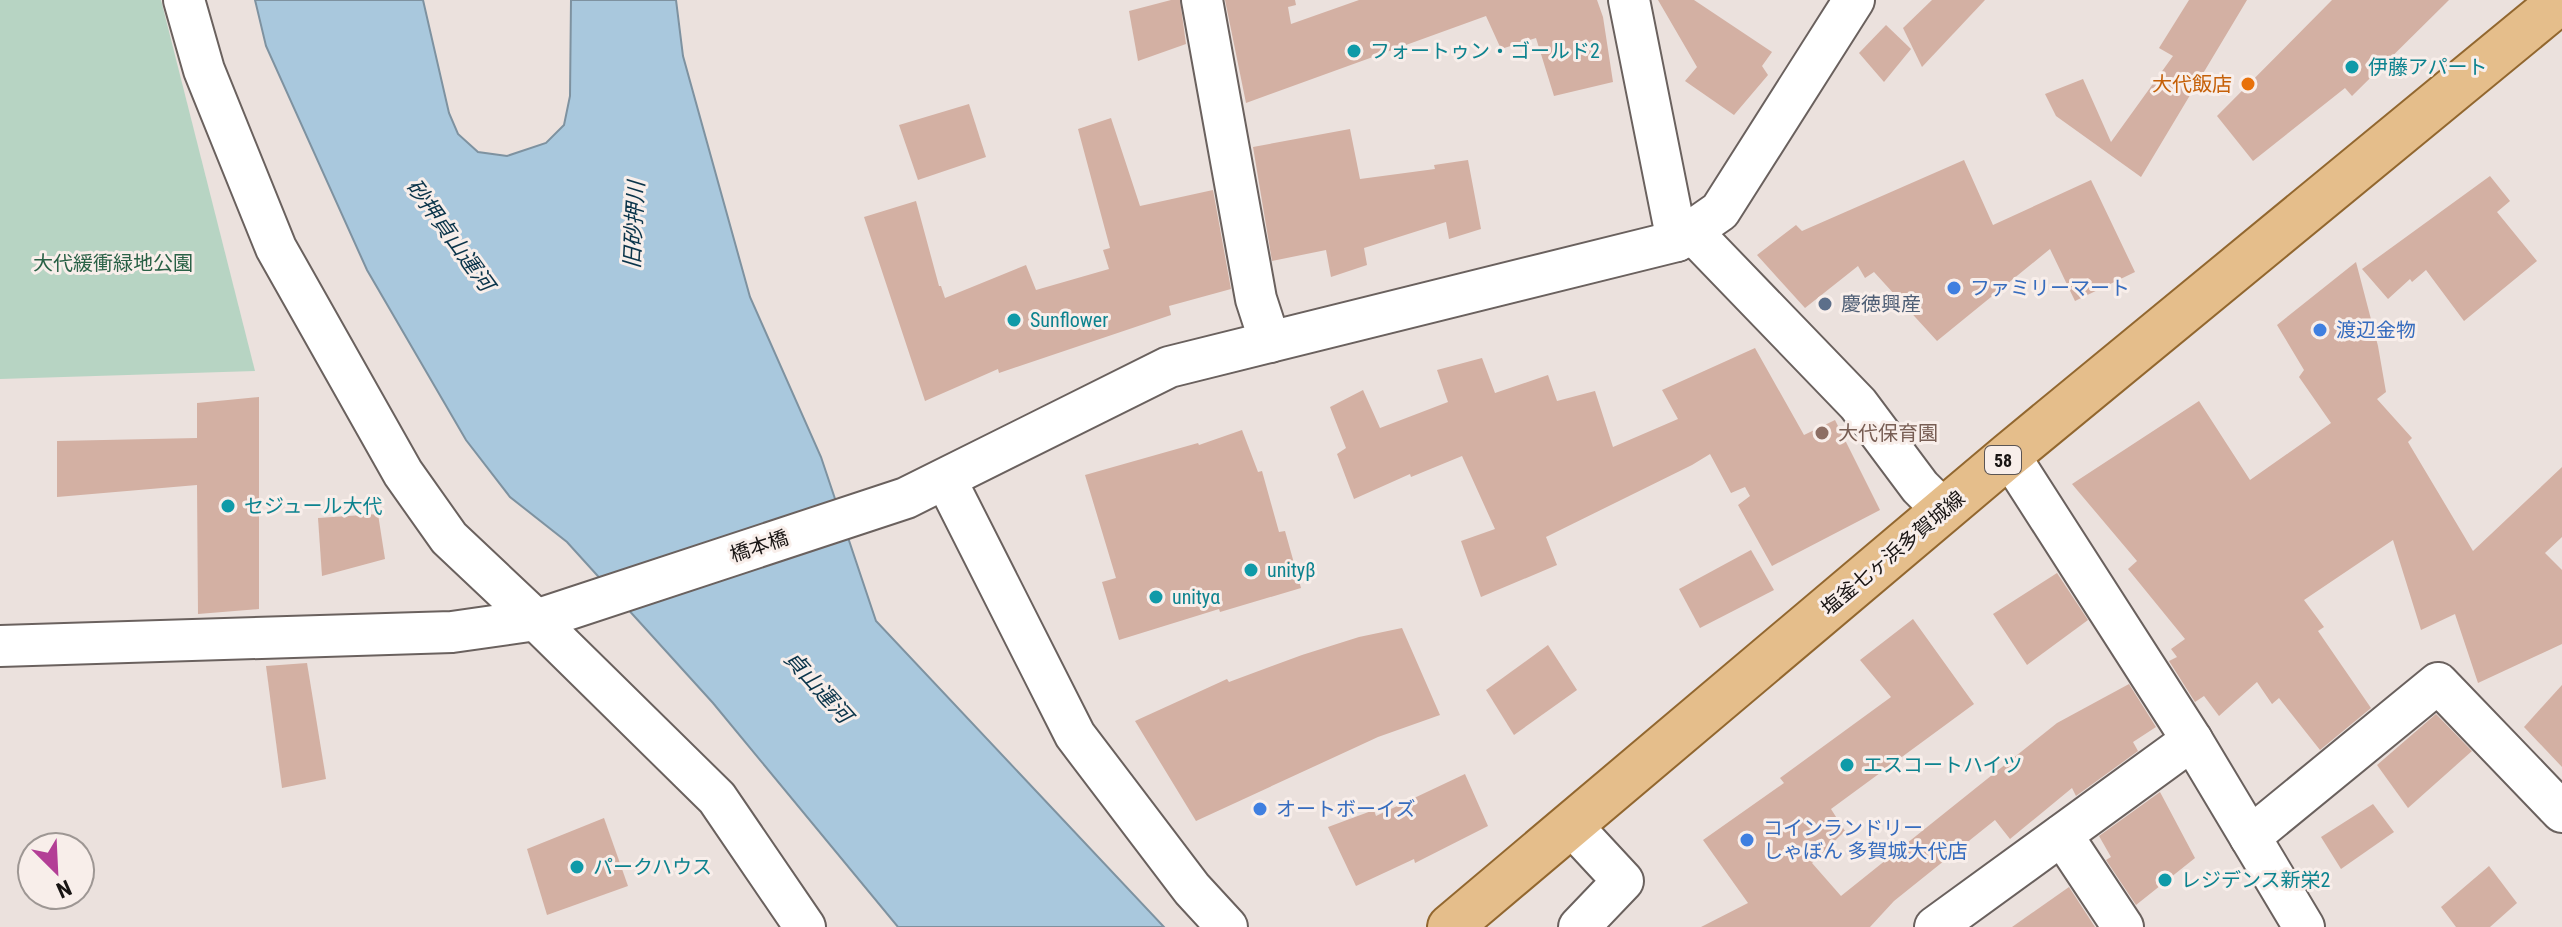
<svg xmlns="http://www.w3.org/2000/svg" width="2562" height="927" font-family="'Roboto Condensed','Noto Sans JP',sans-serif">
	<style>
		.green { fill: #b7d4c3 }
		.water { fill: #a9c8dd; stroke: #7e92a0; stroke-width: 2 }
		.building { fill: #d3b0a3 }
		.lines { fill: none; stroke-linecap: round; stroke-linejoin: round }
		.street-casing { stroke: #6a615e; stroke-width: 44 }
		.primary-casing { stroke: #92672f; stroke-width: 48 }
		.street { stroke: #fff; stroke-width: 40 }
		.primary { stroke: #e5be8b; stroke-width: 44 }
		.culture-dot { fill: #0f9aa8; stroke: #f8eeea; stroke-width: 3 }
		.food-dot { fill: #e8710a; stroke: #f8eeea; stroke-width: 3 }
		.shop-dot { fill: #3f7fe0; stroke: #f8eeea; stroke-width: 3 }
		.service-dot { fill: #5c6f8a; stroke: #f8eeea; stroke-width: 3 }
		.education-dot { fill: #8d6e63; stroke: #f8eeea; stroke-width: 3 }
		.labels { text-anchor: middle; dominant-baseline: central; stroke-width: 6; stroke-linejoin: round; paint-order: stroke }
		.shield { fill: #f8eeea; stroke: #5b5554; stroke-width: 2 }
		.shield-label { font-size: 18px; font-weight: bold; fill: #181413 }
		.culture-label { font-size: 20px; fill: #0d838f; stroke: #f8eeea; text-anchor: start }
		.food-label { font-size: 20px; fill: #c56008; stroke: #f8eeea; text-anchor: end }
		.park-label { font-size: 20px; fill: #2a6146; stroke: #f8eeea }
		.shop-label { font-size: 20px; fill: #366cbe; stroke: #f8eeea; text-anchor: start }
		.service-label { font-size: 20px; fill: #4e5e75; stroke: #f8eeea; text-anchor: start }
		.education-label { font-size: 20px; fill: #785e54; stroke: #f8eeea; text-anchor: start }
		.street-label { font-size: 20px; fill: #181413; stroke: #f8eeea }
		.water-label { font-size: 22px; font-style: italic; fill: #0a344a; stroke: #f8eeea }
	</style>
	<rect width="100%" height="100%" fill="#ebe1dd"/>
	<path class="green" d="M 0,0 L 161,0 L 255,371 L 0,379 Z"/>
	<path class="water" d="M 255,0 L 423,0 L 449,113 L 458,134 L 478,152 L 507,156 L 546,143 L 564,125 L 570,96 L 571,0 L 676,0 L 683,56 L 750,297 L 821,457 L 876,621 L 1164,927 L 898,927 L 713,703 L 567,542 L 510,497 L 466,440 L 367,270 L 266,46 Z"/>
	<g class="building">
		<path d="M 1171,0 L 1180,0 L 1186,44 L 1138,61 L 1129,11 Z"/>
		<path d="M 1225,0 L 1295,0 L 1296,5 L 1288,7 L 1291,24 L 1359,0 L 1597,0 L 1603,17 L 1613,82 L 1554,96 L 1536,38 L 1501,49 L 1486,16 L 1246,103 Z"/>
		<path d="M 1658,0 L 1694,0 L 1772,52 L 1762,66 L 1768,75 L 1734,115 L 1685,81 L 1697,67 Z"/>
		<path d="M 1932,0 L 1985,0 L 1922,67 L 1903,28 Z"/>
		<path d="M 2189,0 L 2247,0 L 2141,177 L 2056,116 L 2045,94 L 2083,79 L 2111,142 L 2173,56 L 2159,48 Z"/>
		<path d="M 2332,0 L 2449,0 L 2352,96 L 2345,88 L 2253,161 L 2217,116 Z"/>
		<path d="M 1886,25 L 1911,49 L 1884,82 L 1859,53 Z"/>
		<path d="M 969,104 L 986,157 L 918,180 L 899,125 Z"/>
		<path d="M 1111,118 L 1140,206 L 1213,190 L 1231,289 L 1169,306 L 1171,315 L 999,373 L 998,369 L 925,401 L 864,217 L 916,201 L 939,286 L 941,286 L 945,298 L 1026,265 L 1036,290 L 1109,269 L 1103,250 L 1110,248 L 1078,129 Z"/>
		<path d="M 1350,129 L 1360,179 L 1435,169 L 1434,165 L 1468,160 L 1481,229 L 1449,239 L 1446,222 L 1364,248 L 1367,265 L 1331,277 L 1326,250 L 1272,261 L 1253,147 Z"/>
		<path d="M 1964,160 L 1993,225 L 2091,180 L 2135,272 L 2075,301 L 2050,249 L 1937,341 L 1874,272 L 1865,278 L 1858,266 L 1805,308 L 1757,255 L 1796,225 L 1802,231 Z"/>
		<path d="M 2490,176 L 2510,201 L 2497,212 L 2537,261 L 2464,321 L 2426,270 L 2412,282 L 2410,279 L 2388,299 L 2362,269 Z"/>
		<path d="M 2356,262 L 2378,346 L 2386,392 L 2377,399 L 2412,438 L 2408,442 L 2473,551 L 2562,467 L 2562,537 L 2545,553 L 2562,570 L 2562,644 L 2478,683 L 2455,614 L 2421,630 L 2393,540 L 2304,600 L 2324,627 L 2318,631 L 2371,708 L 2320,750 L 2279,698 L 2272,704 L 2257,682 L 2219,716 L 2204,696 L 2195,702 L 2169,661 L 2177,657 L 2171,649 L 2185,639 L 2128,569 L 2137,561 L 2072,484 L 2199,401 L 2250,480 L 2331,423 L 2299,377 L 2304,370 L 2277,325 Z"/>
		<path d="M 1755,348 L 1804,435 L 1835,420 L 1880,510 L 1772,566 L 1738,505 L 1750,496 L 1745,487 L 1731,493 L 1710,454 L 1692,465 L 1546,537 L 1557,565 L 1481,597 L 1461,541 L 1495,529 L 1462,456 L 1411,477 L 1410,474 L 1354,499 L 1337,454 L 1346,448 L 1330,407 L 1363,390 L 1380,428 L 1448,402 L 1437,370 L 1482,358 L 1495,393 L 1548,375 L 1557,401 L 1595,391 L 1613,447 L 1678,419 L 1662,390 Z"/>
		<path d="M 259,397 L 259,609 L 198,614 L 197,485 L 57,497 L 57,441 L 197,438 L 197,403 Z"/>
		<path d="M 1242,430 L 1258,472 L 1262,471 L 1279,532 L 1285,531 L 1301,588 L 1220,612 L 1219,609 L 1119,640 L 1102,582 L 1116,578 L 1085,475 L 1198,443 L 1199,445 Z"/>
		<path d="M 378,514 L 385,559 L 322,576 L 318,518 Z"/>
		<path d="M 1751,550 L 1774,590 L 1700,628 L 1679,589 Z"/>
		<path d="M 2057,573 L 2088,620 L 2027,665 L 1993,614 Z"/>
		<path d="M 1913,619 L 1974,704 L 1831,809 L 1845,831 L 1812,863 L 1841,896 L 2057,723 L 2129,684 L 2156,727 L 2133,742 L 2138,751 L 2076,796 L 2072,788 L 2010,839 L 1995,820 L 1894,901 L 1870,927 L 1701,927 L 1748,903 L 1703,840 L 1784,783 L 1780,778 L 1891,697 L 1860,660 Z"/>
		<path d="M 1402,628 L 1440,715 L 1378,737 L 1196,821 L 1135,721 L 1227,679 L 1229,682 L 1302,655 L 1359,637 Z"/>
		<path d="M 1548,645 L 1577,690 L 1514,735 L 1486,690 Z"/>
		<path d="M 307,663 L 326,779 L 282,788 L 266,666 Z"/>
		<path d="M 2562,685 L 2562,767 L 2524,727 Z"/>
		<path d="M 2436,714 L 2472,751 L 2408,808 L 2377,765 Z"/>
		<path d="M 1465,774 L 1488,826 L 1415,863 L 1414,859 L 1356,886 L 1328,827 L 1374,810 L 1376,816 Z"/>
		<path d="M 2160,792 L 2195,858 L 2136,905 L 2106,860 L 2111,857 L 2099,836 Z"/>
		<path d="M 2373,804 L 2394,832 L 2341,869 L 2321,837 Z"/>
		<path d="M 604,818 L 628,886 L 547,915 L 527,849 Z"/>
		<path d="M 2489,866 L 2517,903 L 2490,927 L 2456,927 L 2441,907 Z"/>
		<path d="M 2069,887 L 2095,927 L 2012,927 Z"/>
	</g>
	<g class="lines">
		<defs>
			<g id="street">
				<path d="M 184,0 L 204,70 L 276,248 L 403,473 L 449,538 L 536,620 L 717,798 L 805,927"/>
				<path d="M 1202,0 L 1256,299 L 1270,342"/>
				<path d="M 1629,0 L 1677,241"/>
				<path d="M 1691,231 L 1858,404 L 1920,487 L 1944,511"/>
				<path d="M 2009,455 L 2192,740 L 2304,927"/>
				<path d="M 946,480 L 1075,735 L 1192,889 L 1227,927"/>
				<path d="M 0,646 L 452,632 L 536,620 L 906,498 L 1169,367 L 1677,241 L 1720,211 L 1854,0"/>
				<path d="M 1571,825 L 1623,881 L 1579,927"/>
				<path d="M 2062,835 L 2123,927"/>
				<path d="M 2250,837 L 2438,683 L 2562,812"/>
				<path d="M 1935,927 L 2192,740"/>
			</g>
			<path id="primary" d="M 1450,927 L 2009,455 L 2562,0"/>
		</defs>
		<use href="#street" class="street-casing"/>
		<use href="#primary" class="primary-casing"/>
		<use href="#street" class="street"/>
		<use href="#primary" class="primary"/>
	</g>
	<g class="culture-dot">
		<circle cx="1354" cy="51" r="8"/>
		<circle cx="2352" cy="67" r="8"/>
		<circle cx="1014" cy="320" r="8"/>
		<circle cx="228" cy="506" r="8"/>
		<circle cx="1251" cy="570" r="8"/>
		<circle cx="1156" cy="597" r="8"/>
		<circle cx="1847" cy="765" r="8"/>
		<circle cx="577" cy="867" r="8"/>
		<circle cx="2165" cy="880" r="8"/>
	</g>
	<circle class="food-dot" cx="2248" cy="84" r="8"/>
	<g class="shop-dot">
		<circle cx="1954" cy="288" r="8"/>
		<circle cx="2320" cy="330" r="8"/>
		<circle cx="1260" cy="809" r="8"/>
		<circle cx="1747" cy="840" r="8"/>
	</g>
	<circle class="service-dot" cx="1825" cy="304" r="8"/>
	<circle class="education-dot" cx="1822" cy="433" r="8"/>
	<g class="labels">
		<rect class="shield" x="1985" y="446" width="36" height="28" rx="6"/>
		<g class="shield-label">
			<text x="2003" y="460">58</text>
		</g>
		<g class="culture-label">
			<text x="1370" y="51">フォートゥン・ゴールド2</text>
			<text x="2368" y="67">伊藤アパート</text>
			<text x="1030" y="320">Sunflower</text>
			<text x="244" y="506">セジュール大代</text>
			<text x="1267" y="570">unityβ</text>
			<text x="1172" y="597">unityα</text>
			<text x="1863" y="765">エスコートハイツ</text>
			<text x="593" y="867">パークハウス</text>
			<text x="2181" y="880">レジデンス新栄2</text>
		</g>
		<g class="food-label">
			<text x="2232" y="84">大代飯店</text>
		</g>
		<g class="park-label">
			<text x="113" y="263">大代緩衝緑地公園</text>
		</g>
		<g class="shop-label">
			<text x="1970" y="288">ファミリーマート</text>
			<text x="2336" y="330">渡辺金物</text>
			<text x="1276" y="809">オートボーイズ</text>
			<text x="1763" y="828">コインランドリー<tspan x="1763" dy="23">しゃぼん 多賀城大代店</tspan></text>
		</g>
		<g class="service-label">
			<text x="1841" y="304">慶徳興産</text>
		</g>
		<g class="education-label">
			<text x="1838" y="433">大代保育園</text>
		</g>
		<g class="street-label">
			<text transform="translate(759 546) rotate(-18)">橋本橋</text>
			<text transform="translate(1893 553) rotate(-40)">塩釜七ヶ浜多賀城線</text>
		</g>
		<g class="water-label">
			<text transform="translate(634 225) rotate(-87)">旧砂押川</text>
			<text transform="translate(450 235) rotate(54)">砂押貞山運河</text>
			<text transform="translate(818 687) rotate(48)">貞山運河</text>
		</g>
	</g>
	<g transform="translate(56 871) rotate(156)"><circle r="38" fill="#f8eeea" stroke="#9e9794" stroke-width="2"/>
	<path d="M0-6L14 30L0 20L-14 30Z" fill="#b33e96"/>
	<text y="-12" font-size="22" font-weight="bold" text-anchor="middle" fill="#181413">N</text>
	</g>
</svg>
